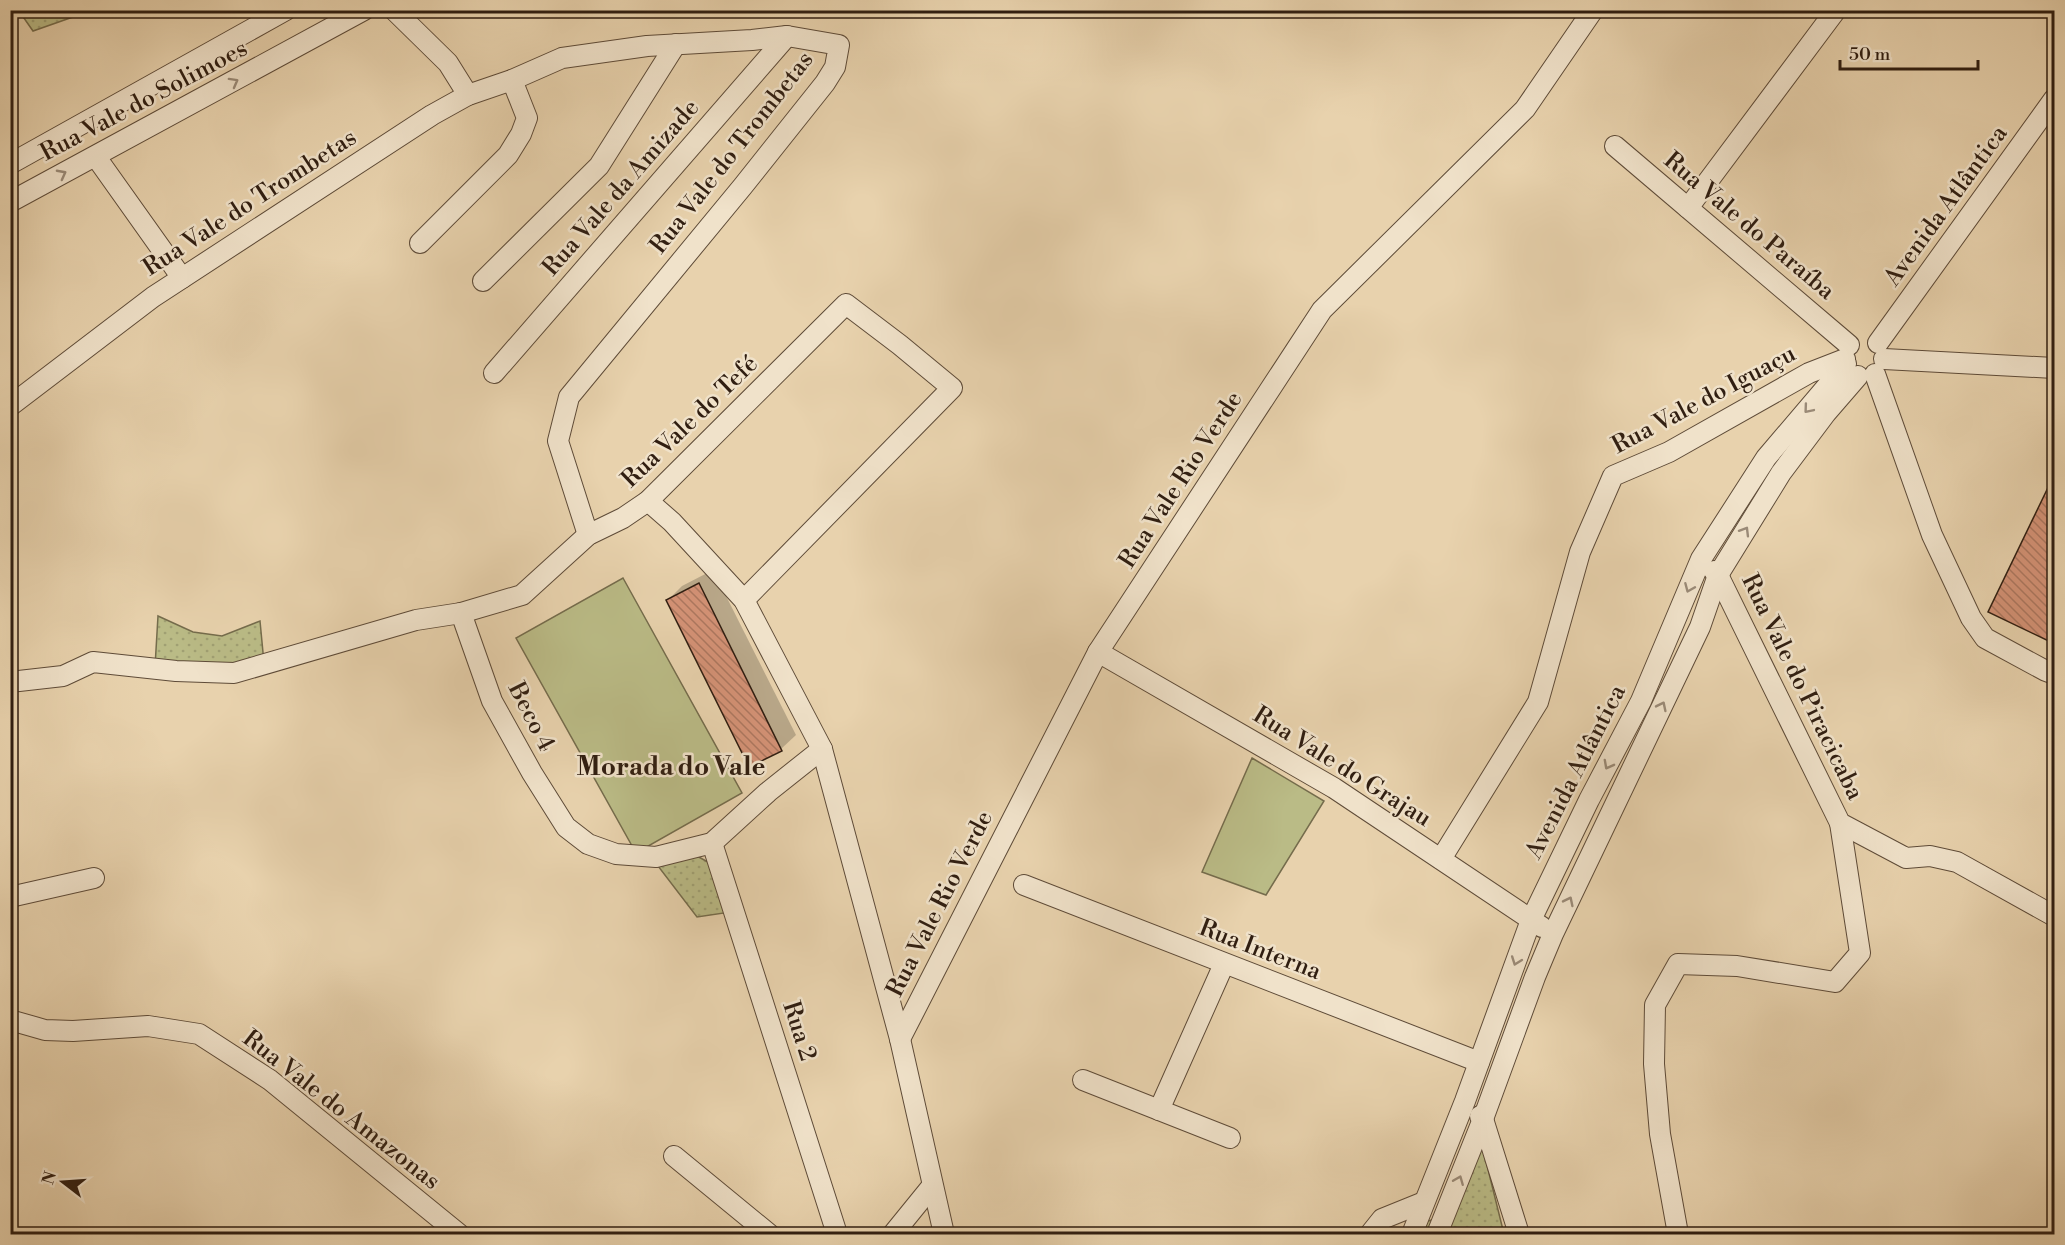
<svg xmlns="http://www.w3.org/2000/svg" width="2065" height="1245" font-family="'Libre Bodoni',serif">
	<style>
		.grass { fill: url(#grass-dots); stroke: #756c4c; stroke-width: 1.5 }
		.pitch { fill: #babb86; stroke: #756c4c; stroke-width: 1.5 }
		.shadow { fill: #0003 }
		.building { fill: url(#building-back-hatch); stroke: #301e11; stroke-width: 1.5 }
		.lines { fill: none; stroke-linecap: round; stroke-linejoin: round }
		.minor-casing { stroke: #5e4b38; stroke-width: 22 }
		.minor { stroke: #f0e2ca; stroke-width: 20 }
		.oneway { stroke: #9a8a77 }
		.labels { text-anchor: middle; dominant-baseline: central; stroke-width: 5; stroke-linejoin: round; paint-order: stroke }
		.street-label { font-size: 24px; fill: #301e11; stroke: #f0e2ca }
		.neighbourhood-label { font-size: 26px; font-weight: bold; fill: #301e11; stroke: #f0e2ca }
	</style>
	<defs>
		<pattern id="grass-dots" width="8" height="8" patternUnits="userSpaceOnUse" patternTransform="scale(1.5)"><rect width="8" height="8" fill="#babb86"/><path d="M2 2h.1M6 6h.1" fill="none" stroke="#a0a073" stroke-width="1.8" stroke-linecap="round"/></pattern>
		<pattern id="building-back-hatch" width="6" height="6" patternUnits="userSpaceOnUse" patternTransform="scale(1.5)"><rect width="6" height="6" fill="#d49276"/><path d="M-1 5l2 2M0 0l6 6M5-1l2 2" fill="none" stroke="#ac775f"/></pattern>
	</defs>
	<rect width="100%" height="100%" fill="#e8d2ad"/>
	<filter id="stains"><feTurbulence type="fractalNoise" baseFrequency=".00333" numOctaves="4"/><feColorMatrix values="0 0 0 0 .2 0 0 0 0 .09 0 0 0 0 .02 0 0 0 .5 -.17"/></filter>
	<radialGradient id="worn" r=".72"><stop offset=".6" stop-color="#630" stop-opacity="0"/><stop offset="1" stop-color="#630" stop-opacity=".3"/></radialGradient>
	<g class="grass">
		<path d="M 19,11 L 90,11 L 33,31 Z"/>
		<path d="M 158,616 L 193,632 L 222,636 L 260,621 L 264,663 L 155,667 Z"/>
		<path d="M 697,856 L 715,866 L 731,912 L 697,917 L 658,866 Z"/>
		<path d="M 1479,1133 L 1504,1234 L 1397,1234 L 1410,1225 L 1445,1217 Z"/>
	</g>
	<g class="pitch">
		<path d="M 623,578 L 742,793 L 636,853 L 516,638 Z"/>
		<path d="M 1252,758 L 1324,801 L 1266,895 L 1202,872 Z"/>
	</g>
	<path class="shadow" d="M 713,570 L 796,735 L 781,749 L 750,765 L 668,600 L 682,586 Z"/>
	<g class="building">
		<path d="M 2055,473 L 2055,644 L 1988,612 Z"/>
		<path d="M 699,583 L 782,751 L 749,767 L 666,600 Z"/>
	</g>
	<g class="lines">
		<defs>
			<g id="minor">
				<path d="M 394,10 L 448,63 L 468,95"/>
				<path d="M 1615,146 L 1849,345"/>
				<path d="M 96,157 L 182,278"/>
				<path d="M 10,164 L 286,10"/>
				<path d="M 10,202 L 364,10"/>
				<path d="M 1688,208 L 1836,10"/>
				<path d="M 420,243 L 508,155 L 521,134 L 527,118 L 512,80"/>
				<path d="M 483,281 L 599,166 L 676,44"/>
				<path d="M 1878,343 L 2054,99"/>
				<path d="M 1884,359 L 2054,368"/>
				<path d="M 494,373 L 787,36"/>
				<path d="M 1875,374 L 1932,535 L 1971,618 L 1985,638 L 2046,671 L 2054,674"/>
				<path d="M 10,406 L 153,297 L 432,115 L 468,95 L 512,80 L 562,58 L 647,46 L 752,40 L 787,36 L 839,45 L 835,67 L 825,83 L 743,186 L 569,397 L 558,441 L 588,535"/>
				<path d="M 648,501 L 672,522 L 744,600 L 822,749 L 900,1039 L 944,1234"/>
				<path d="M 1714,571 L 1718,575 L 1840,823 L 1906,858 L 1930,856 L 1957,862 L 2054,916"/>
				<path d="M 461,613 L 492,701 L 532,773 L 566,827 L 588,844 L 616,854 L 656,857 L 712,843 L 768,792 L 822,749"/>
				<path d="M 1098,652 L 1334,788 L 1542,927"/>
				<path d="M 10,682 L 63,676 L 93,662 L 176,671 L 234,673 L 416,620 L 461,613 L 522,595 L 588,535 L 623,518 L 648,501 L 846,304 L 900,345 L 952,388 L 744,600"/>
				<path d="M 712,843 L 837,1234"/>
				<path d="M 1441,859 L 1538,702 L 1580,552 L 1613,476 L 1669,452 L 1809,373 L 1845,359"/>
				<path d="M 1024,885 L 1479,1062"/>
				<path d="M 10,897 L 94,878"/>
				<path d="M 10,1020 L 45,1030 L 73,1031 L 148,1026 L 199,1034 L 270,1080 L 459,1234"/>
				<path d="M 900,1039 L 1098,652 L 1322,310 L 1525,109 L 1593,10"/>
				<path d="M 1083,1080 L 1230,1138"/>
				<path d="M 1159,1110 L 1224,964"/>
				<path d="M 1480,1116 L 1483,1119 L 1519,1234"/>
				<path d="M 674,1156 L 769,1234"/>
				<path d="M 893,1234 L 932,1186"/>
				<path d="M 1370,1234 L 1382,1219 L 1424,1202"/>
				<path d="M 1412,1234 L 1465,1101 L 1531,920 L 1589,800 L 1641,701 L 1701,559 L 1766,458 L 1846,364"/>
				<path d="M 1437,1234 L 1483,1119 L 1535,977 L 1553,934 L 1700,627 L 1718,575 L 1781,473 L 1826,413 L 1858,376"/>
				<path d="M 1678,1234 L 1660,1134 L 1654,1064 L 1655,1005 L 1678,964 L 1737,966 L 1835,982 L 1860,953 L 1840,823"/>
			</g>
		</defs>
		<use href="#minor" class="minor-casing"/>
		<use href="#minor" class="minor"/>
	</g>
	<defs><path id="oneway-chevron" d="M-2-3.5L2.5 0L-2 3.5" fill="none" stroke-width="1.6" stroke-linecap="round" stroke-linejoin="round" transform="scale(1.5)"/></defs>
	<g class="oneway">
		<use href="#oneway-chevron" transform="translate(234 82) rotate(-29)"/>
		<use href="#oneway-chevron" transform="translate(62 174) rotate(-28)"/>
		<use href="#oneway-chevron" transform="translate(1808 409) rotate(130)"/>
		<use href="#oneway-chevron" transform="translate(1745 531) rotate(-59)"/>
		<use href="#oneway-chevron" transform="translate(1689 588) rotate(113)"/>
		<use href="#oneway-chevron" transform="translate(1662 706) rotate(-64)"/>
		<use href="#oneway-chevron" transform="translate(1608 765) rotate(118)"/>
		<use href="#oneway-chevron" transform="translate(1569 901) rotate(-64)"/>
		<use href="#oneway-chevron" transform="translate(1516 961) rotate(110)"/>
		<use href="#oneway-chevron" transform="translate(1459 1180) rotate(-68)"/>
	</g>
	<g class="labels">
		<g class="street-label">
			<text transform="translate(144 101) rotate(-28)">Rua Vale do Solimoes</text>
			<text transform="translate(732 153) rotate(-52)">Rua Vale do Trombetas</text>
			<text transform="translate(621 188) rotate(-49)">Rua Vale da Amizade</text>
			<text transform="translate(250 203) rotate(-33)">Rua Vale do Trombetas</text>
			<text transform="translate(1946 206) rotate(-54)">Avenida Atlântica</text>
			<text transform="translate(1749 226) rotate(40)">Rua Vale do Paraíba</text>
			<text transform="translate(1704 400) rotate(-28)">Rua Vale do Iguaçu</text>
			<text transform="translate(690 422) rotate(-44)">Rua Vale do Tefé</text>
			<text transform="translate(1181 480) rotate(-57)">Rua Vale Rio Verde</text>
			<text transform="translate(1802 687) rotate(64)">Rua Vale do Piracicaba</text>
			<text transform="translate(531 717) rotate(63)">Beco 4</text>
			<text transform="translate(1342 767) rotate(32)">Rua Vale do Grajau</text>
			<text transform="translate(1576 772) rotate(-63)">Avenida Atlântica</text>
			<text transform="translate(940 904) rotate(-63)">Rua Vale Rio Verde</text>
			<text transform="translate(1260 950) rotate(21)">Rua Interna</text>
			<text transform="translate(799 1031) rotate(72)">Rua 2</text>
			<text transform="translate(341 1110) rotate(38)">Rua Vale do Amazonas</text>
		</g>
		<g class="neighbourhood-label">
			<text x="671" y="767">Morada do Vale</text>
		</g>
	</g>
	<rect width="2065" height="1245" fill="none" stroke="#e8d2ad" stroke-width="36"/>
	<rect x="12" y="12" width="2041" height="1221" fill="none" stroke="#301e11" stroke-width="3"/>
	<rect x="18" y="18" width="2029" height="1209" fill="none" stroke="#301e11" stroke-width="1.5"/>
	<g transform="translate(63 1182) rotate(287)" stroke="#f0e2ca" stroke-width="4.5" paint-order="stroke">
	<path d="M0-4.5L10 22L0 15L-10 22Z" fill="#301e11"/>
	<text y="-9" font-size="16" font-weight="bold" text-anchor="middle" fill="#301e11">N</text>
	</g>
	<path d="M1840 60v9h138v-9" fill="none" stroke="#301e11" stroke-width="3"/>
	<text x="1849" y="60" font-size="18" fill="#301e11" stroke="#f0e2ca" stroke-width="4.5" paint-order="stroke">50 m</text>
	<rect width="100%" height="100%" filter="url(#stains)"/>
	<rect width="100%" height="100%" fill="url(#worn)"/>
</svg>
